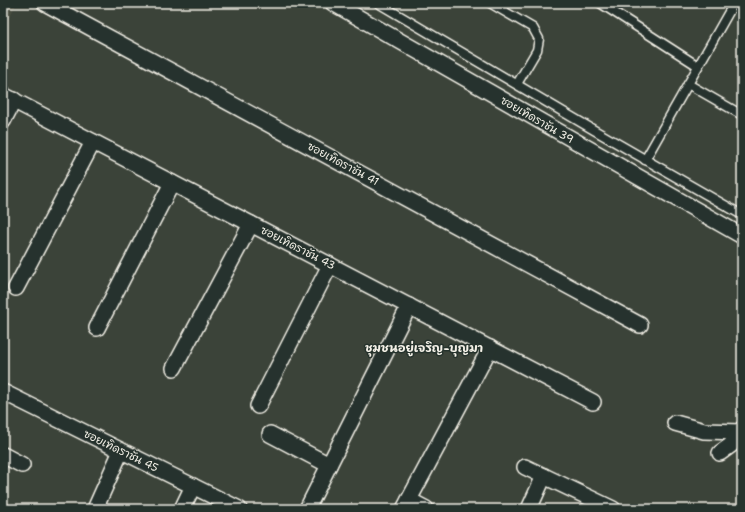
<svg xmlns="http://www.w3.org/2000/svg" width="745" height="512" font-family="'Shantell Sans','Playpen Sans Thai',sans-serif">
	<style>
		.built { fill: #4a4e41 }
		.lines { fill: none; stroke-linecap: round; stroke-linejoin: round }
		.service-casing { stroke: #f4f1e8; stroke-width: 11 }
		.minor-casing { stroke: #f4f1e8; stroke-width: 18 }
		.service { stroke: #26332d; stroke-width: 8 }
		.minor { stroke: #26332d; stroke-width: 15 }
		.labels { text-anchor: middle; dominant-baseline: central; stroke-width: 3; stroke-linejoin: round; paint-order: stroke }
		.street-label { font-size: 11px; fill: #f4f1e8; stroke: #26332d }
		.neighbourhood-label { font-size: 12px; font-weight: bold; fill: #f4f1e8; stroke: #26332d }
	</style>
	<rect width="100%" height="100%" fill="#3b4339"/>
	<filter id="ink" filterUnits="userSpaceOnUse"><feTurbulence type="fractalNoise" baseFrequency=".025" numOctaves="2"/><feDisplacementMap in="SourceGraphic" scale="8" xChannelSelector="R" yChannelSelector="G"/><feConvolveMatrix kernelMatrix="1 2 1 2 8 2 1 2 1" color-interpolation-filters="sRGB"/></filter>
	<g filter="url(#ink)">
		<path class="built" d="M 3,3 L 17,3 L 3,28 Z"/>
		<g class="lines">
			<defs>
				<g id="service">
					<path d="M 378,3 L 594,130 L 742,215"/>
					<path d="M 490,3 L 533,28 L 539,39 L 537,50 L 517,84"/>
					<path d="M 600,3 L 698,66"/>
					<path d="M 688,84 L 742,115"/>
					<path d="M 645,160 L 734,3"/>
				</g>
				<g id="minor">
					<path d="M 45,3 L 640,325"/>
					<path d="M 333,3 L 742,236"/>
					<path d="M 3,95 L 593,402"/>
					<path d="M 3,121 L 14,100"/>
					<path d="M 16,288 L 93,142"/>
					<path d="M 97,328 L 172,183"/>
					<path d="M 174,368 L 251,224"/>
					<path d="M 3,392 L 239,509"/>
					<path d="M 258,406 L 330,265"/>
					<path d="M 675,423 L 704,431 L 741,432"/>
					<path d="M 270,434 L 329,465"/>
					<path d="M 720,453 L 731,445 L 742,429"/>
					<path d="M 3,455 L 22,465"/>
					<path d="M 525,467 L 613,509"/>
					<path d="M 409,500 L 426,509"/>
					<path d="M 95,509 L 121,451"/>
					<path d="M 182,509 L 193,486"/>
					<path d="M 307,509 L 409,306"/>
					<path d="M 404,509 L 490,348"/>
					<path d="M 529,509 L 544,476"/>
				</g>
			</defs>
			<use href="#service" class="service-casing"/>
			<use href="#minor" class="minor-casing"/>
			<use href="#service" class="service"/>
			<use href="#minor" class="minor"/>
		</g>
	</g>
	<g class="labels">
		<g class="street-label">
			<text transform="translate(537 120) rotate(30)">ซอยเทิดราชัน 39</text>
			<text transform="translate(343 164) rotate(28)">ซอยเทิดราชัน 41</text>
			<text transform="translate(298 248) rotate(27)">ซอยเทิดราชัน 43</text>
			<text transform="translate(121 451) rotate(26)">ซอยเทิดราชัน 45</text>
		</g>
		<g class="neighbourhood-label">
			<text x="424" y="348">ชุมชนอยู่เจริญ-บุญมา</text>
		</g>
	</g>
	<rect width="745" height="512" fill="none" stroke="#26332d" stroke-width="16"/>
	<rect x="8" y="8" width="729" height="496" fill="none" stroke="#f4f1e8" stroke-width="1.5" filter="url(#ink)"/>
</svg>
